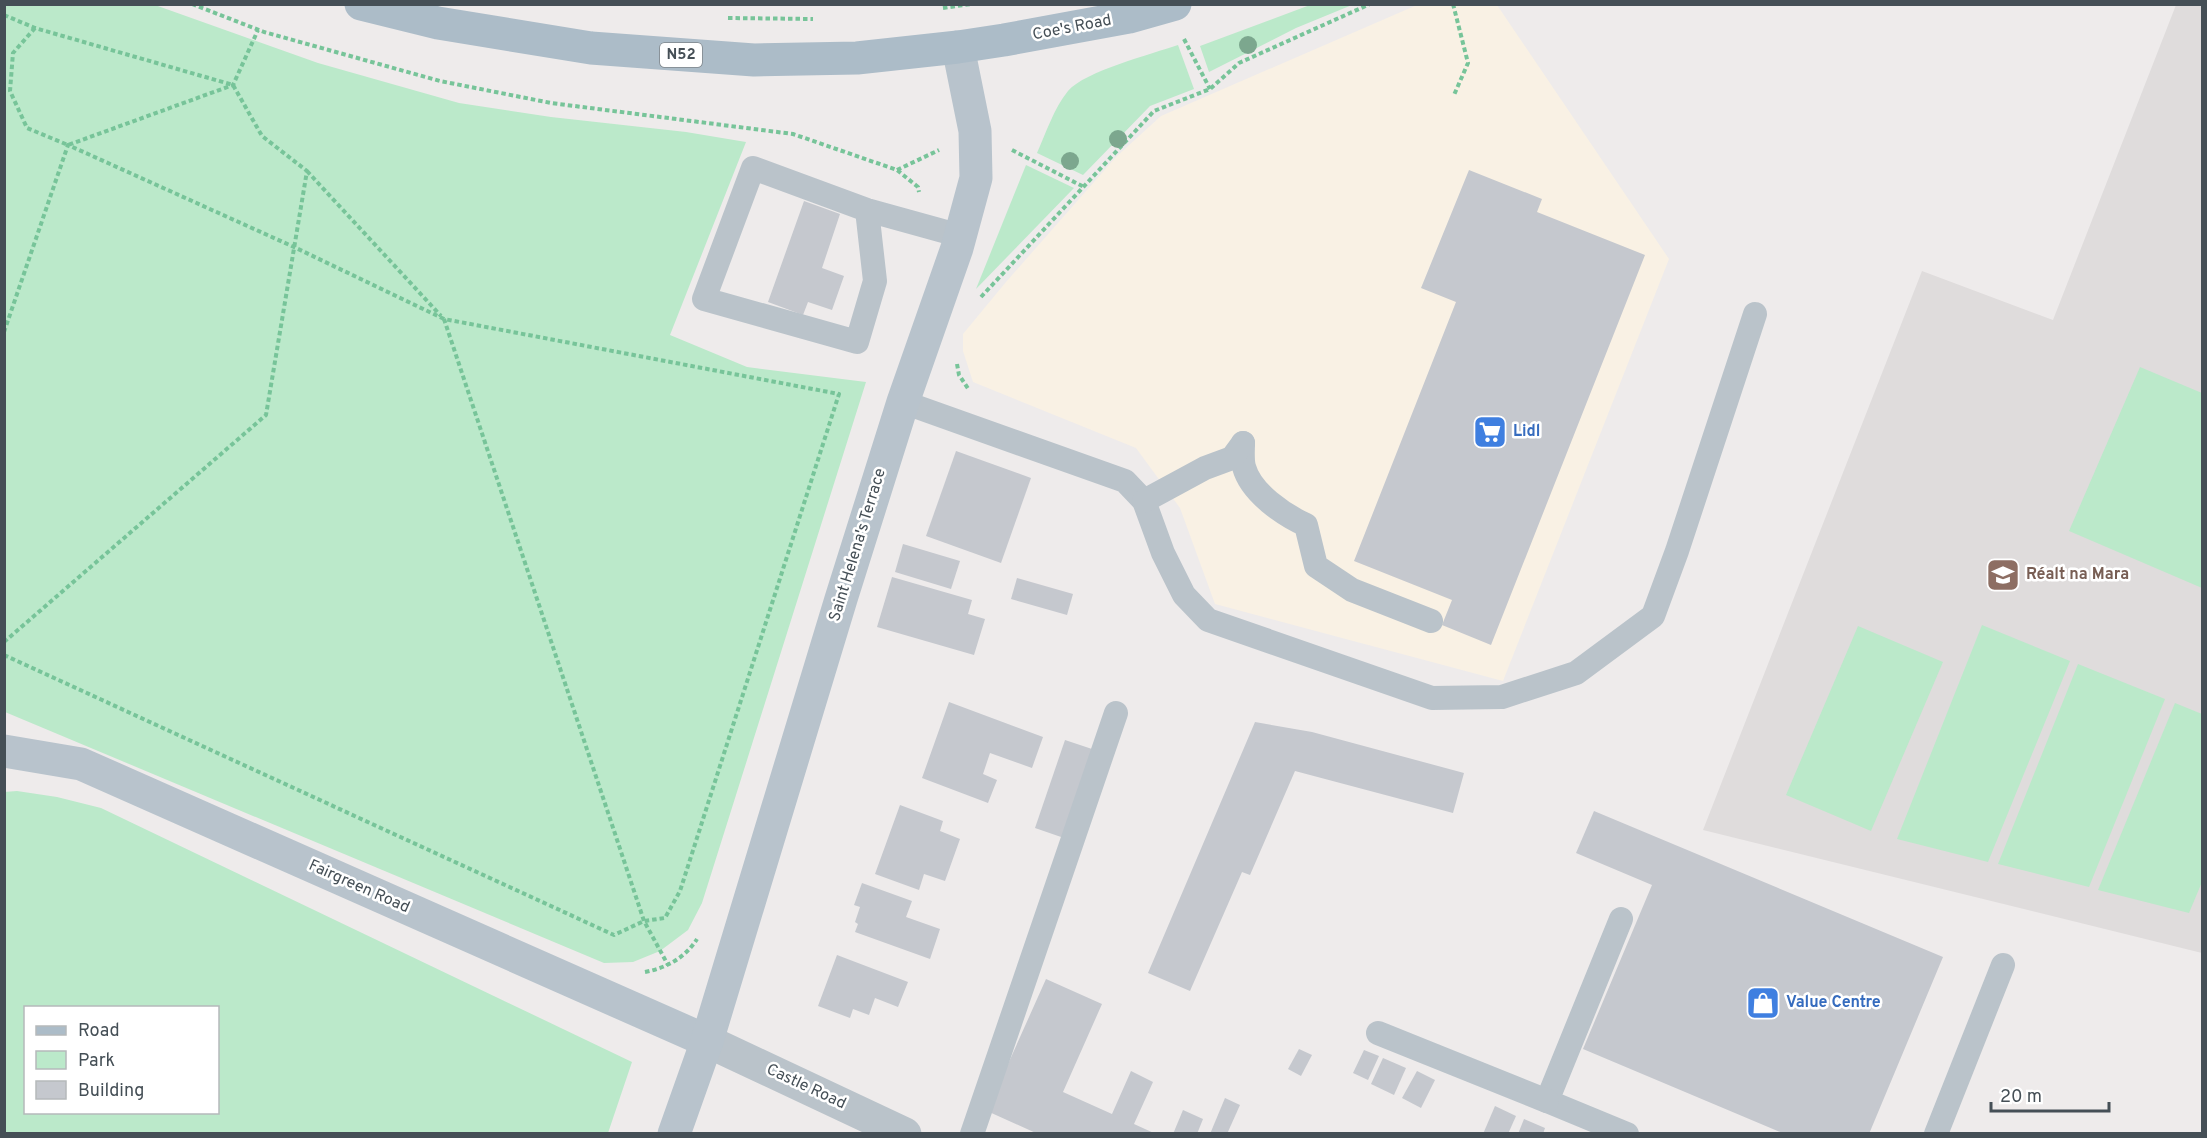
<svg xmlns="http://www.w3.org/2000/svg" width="2207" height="1138" font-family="Overpass,sans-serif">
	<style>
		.commercial { fill: #f9f1e4 }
		.education { fill: #dfdcdc }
		.green { fill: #bbe9ca; fill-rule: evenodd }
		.building { fill: #c5c8ce }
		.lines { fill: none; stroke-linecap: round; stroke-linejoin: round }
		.path { stroke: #77c499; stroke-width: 4; stroke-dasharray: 4.5 3; stroke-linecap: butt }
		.lane { stroke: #bac3ca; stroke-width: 24 }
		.street { stroke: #bac3ca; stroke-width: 33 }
		.secondary { stroke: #b8c3cc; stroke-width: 33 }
		.primary { stroke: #acbcc8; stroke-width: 33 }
		.tree { fill: #7ca78e }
		.labels { text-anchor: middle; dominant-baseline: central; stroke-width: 5; stroke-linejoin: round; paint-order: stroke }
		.shield { fill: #fff; stroke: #7d8489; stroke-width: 1.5 }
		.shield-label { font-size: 15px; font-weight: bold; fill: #454f56 }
		.street-label { font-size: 16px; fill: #454f56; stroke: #fff }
		.shop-label { font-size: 16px; font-weight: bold; fill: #366cbe; stroke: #fff; text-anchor: start }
		.education-label { font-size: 16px; font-weight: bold; fill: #785e54; stroke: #fff; text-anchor: start }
	</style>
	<rect width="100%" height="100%" fill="#eeebeb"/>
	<path class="commercial" d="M 1417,5 L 1497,5 L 1669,259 L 1503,681 L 1215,604 L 1180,508 L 1136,448 L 973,382 L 963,351 L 963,334 L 1006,282 L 1116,157 L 1161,116 Z"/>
	<path class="education" d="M 2176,5 L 2202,5 L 2202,953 L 1703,830 L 1922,271 L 2053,320 Z"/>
	<g class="green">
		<path d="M 4,5 L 155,5 L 318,63 L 459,103 L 551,117 L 686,132 L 746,142 L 670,335 L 747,367 L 866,382 L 702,903 L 688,930 L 660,951 L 633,962 L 604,963 L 5,712 Z"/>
		<path d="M 1310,5 L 1352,5 L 1296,28 L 1209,72 L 1200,46 Z"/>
		<path d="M 1178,45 L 1194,89 L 1150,106 L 1083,175 L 1037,153 C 1046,133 1054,108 1068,91 C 1085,71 1152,54 1178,45 Z"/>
		<path d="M 1026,165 L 1074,188 L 976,289 Z"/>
		<path d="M 2140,367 L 2202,393 L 2202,588 L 2069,531 Z"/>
		<path d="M 1982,625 L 2070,661 L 1988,862 L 1897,839 Z"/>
		<path d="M 1858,626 L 1943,662 L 1871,831 L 1786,795 Z"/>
		<path d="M 2078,664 L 2165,699 L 2089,887 L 1998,864 Z"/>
		<path d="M 2175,703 L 2202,714 L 2202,882 L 2189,913 L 2098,890 Z"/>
		<path d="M 17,791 L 57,797 L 101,808 L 632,1062 L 608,1133 L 5,1133 L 4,792 ZM 26,1008 L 218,1008 L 218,1112 L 26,1112 Z"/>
	</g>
	<g class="building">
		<path d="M 1469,170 L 1542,199 L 1537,212 L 1645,255 L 1491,645 L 1442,625 L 1452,600 L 1354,561 L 1456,302 L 1421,288 Z"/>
		<path d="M 804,201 L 840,214 L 822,268 L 844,276 L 832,310 L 808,302 L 803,315 L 768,302 Z"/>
		<path d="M 956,451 L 1031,478 L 1001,563 L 926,536 Z"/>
		<path d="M 903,544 L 960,561 L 951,589 L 895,572 Z"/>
		<path d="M 892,577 L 972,600 L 968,614 L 985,619 L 974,655 L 877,627 Z"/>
		<path d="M 1017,578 L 1073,594 L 1067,615 L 1011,599 Z"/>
		<path d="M 949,702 L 1043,737 L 1032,768 L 990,753 L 983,774 L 997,780 L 988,803 L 922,778 Z"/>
		<path d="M 1255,722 L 1312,732 L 1464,773 L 1453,813 L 1295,771 L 1250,875 L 1242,872 L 1190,991 L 1148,973 Z"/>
		<path d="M 1065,740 L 1095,750 L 1064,838 L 1035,828 Z"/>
		<path d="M 900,805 L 943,821 L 940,831 L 960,839 L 945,881 L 924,874 L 919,890 L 875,874 Z"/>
		<path d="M 1594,811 L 1943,957 L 1869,1134 L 1785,1134 L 1583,1049 L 1652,885 L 1576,853 Z"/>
		<path d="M 862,883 L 912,901 L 906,917 L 940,929 L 930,959 L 855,932 L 858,924 L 855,922 L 860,907 L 854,905 Z"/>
		<path d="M 837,955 L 908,982 L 898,1007 L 875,998 L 869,1015 L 853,1009 L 850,1018 L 818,1006 Z"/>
		<path d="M 1046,979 L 1102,1004 L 1063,1092 L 1112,1114 L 1131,1071 L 1153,1082 L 1134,1124 L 1156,1134 L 1038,1134 L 987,1111 Z"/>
		<path d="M 1299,1049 L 1312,1055 L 1301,1076 L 1288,1069 Z"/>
		<path d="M 1364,1050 L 1379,1056 L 1368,1080 L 1353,1073 Z"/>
		<path d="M 1383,1058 L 1406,1068 L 1394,1095 L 1371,1084 Z"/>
		<path d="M 1417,1071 L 1435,1080 L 1421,1108 L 1402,1098 Z"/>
		<path d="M 1225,1098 L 1240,1105 L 1227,1134 L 1210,1134 Z"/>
		<path d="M 1495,1106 L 1516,1116 L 1508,1134 L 1483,1134 Z"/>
		<path d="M 1183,1110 L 1203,1119 L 1197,1134 L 1173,1134 Z"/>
		<path d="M 1524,1119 L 1545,1128 L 1543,1134 L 1518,1134 Z"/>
	</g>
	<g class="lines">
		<g class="path">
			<path d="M 192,4 L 264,32 L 440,81 L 551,103 L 793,134 L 897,170 L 918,187 L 919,192"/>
			<path d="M 1453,4 L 1468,63 L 1454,95"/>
			<path d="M 943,8 L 971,4"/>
			<path d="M 4,15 L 35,28 L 233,85 L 262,136 L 307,171 L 266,415 L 4,642"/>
			<path d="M 728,18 L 813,19"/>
			<path d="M 35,28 L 13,53 L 10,91 L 27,128 L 68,145 L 233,85 L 258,30"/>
			<path d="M 1184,39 L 1210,89"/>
			<path d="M 1012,150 L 1084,187"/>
			<path d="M 897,170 L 939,150"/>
			<path d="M 307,171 L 441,316"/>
			<path d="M 981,297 L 1154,111 L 1210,89 L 1239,63 L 1370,4"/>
			<path d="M 4,332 L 68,145 L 294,247 L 444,319"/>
			<path d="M 957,364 L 959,375 L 969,390"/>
			<path d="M 4,655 L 614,935 L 644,921 L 665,918 L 680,891 L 839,394 L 444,319 L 644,921 L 668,965"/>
			<path d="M 645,972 C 666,968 685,958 697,939"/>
		</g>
		<g class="lane">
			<path d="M 867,210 L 875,281 L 857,342 L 704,299 L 753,168 L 867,210 L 961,236"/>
			<path d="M 903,402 L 1125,481 L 1144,501 L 1163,553 L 1184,595 L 1208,620 L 1432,698 L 1502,697 L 1576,673 L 1653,616 L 1677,551 L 1755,314"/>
			<path d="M 1243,443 C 1243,450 1242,460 1244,467 C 1251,493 1284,515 1306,525 L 1316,566 L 1352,590 L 1431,621"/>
			<path d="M 1144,501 L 1205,468 L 1232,458 L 1243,443"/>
			<path d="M 1621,919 L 1547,1101 L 1627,1134"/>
			<path d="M 1378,1033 L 1547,1101"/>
			<path d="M 972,1134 L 1116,713"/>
			<path d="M 1936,1134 L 2003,965"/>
		</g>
		<path class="street" d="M 707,1041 L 905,1134"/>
		<g class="secondary">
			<path d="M 4,751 L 81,764 L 707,1041"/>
			<path d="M 674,1134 L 707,1041 L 841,599 L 903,402 L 957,248 L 976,178 L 975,131 L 958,47"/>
		</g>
		<path class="primary" d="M 361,4 L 438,23 L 591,48 L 754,60 L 857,58 L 958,47 L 1004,40 L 1129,17 L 1175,4"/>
	</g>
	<g class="tree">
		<circle cx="1248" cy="45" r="9"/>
		<circle cx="1118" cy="139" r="9"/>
		<circle cx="1070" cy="161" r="9"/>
	</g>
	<defs>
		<symbol id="supermarket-square" viewBox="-11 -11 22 22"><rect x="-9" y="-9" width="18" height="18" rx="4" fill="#3f7fe0" stroke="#fff"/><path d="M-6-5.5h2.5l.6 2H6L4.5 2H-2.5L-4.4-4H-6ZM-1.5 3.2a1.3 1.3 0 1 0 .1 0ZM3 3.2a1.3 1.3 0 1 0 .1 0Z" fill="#fff"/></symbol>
		<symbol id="school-square" viewBox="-11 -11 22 22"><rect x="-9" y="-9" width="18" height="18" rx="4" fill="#8d6e63" stroke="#fff"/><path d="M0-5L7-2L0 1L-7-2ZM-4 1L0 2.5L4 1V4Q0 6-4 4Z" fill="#fff"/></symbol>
		<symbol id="shop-square" viewBox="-11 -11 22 22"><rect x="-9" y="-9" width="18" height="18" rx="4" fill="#3f7fe0" stroke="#fff"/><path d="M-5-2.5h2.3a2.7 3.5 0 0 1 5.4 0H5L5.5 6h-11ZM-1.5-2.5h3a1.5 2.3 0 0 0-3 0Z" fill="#fff"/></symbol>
	</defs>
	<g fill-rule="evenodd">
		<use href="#supermarket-square" x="1471" y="413" width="38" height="38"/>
		<use href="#school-square" x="1984" y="556" width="38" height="38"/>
		<use href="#shop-square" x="1744" y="984" width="38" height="38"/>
	</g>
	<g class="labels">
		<rect class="shield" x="660" y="43" width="42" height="24" rx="4.5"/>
		<g class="shield-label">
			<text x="681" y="55">N52</text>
		</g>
		<g class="street-label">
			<text transform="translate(1072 28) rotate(-11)">Coe's Road</text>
			<text transform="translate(858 545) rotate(-73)">Saint Helena's Terrace</text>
			<text transform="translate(359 887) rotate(24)">Fairgreen Road</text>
			<text transform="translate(806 1087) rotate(25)">Castle Road</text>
		</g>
		<g class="shop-label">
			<text x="1513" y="432">Lidl</text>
			<text x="1786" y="1003">Value Centre</text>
		</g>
		<g class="education-label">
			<text x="2026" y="575">Réalt na Mara</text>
		</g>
	</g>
	<rect width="2207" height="1138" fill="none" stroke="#454f56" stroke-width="12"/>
	<rect x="24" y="1006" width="195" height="108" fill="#ffffff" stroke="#b5b9bb" stroke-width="1.5"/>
	<rect x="36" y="1026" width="30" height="9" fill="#acbcc8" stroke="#b5b9bb" stroke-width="1.5"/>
	<text x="78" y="1036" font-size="18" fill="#454f56">Road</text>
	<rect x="36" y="1051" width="30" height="18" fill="#bbe9ca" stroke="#b5b9bb" stroke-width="1.5"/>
	<text x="78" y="1066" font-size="18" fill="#454f56">Park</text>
	<rect x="36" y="1081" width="30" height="18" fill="#c5c8ce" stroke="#b5b9bb" stroke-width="1.5"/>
	<text x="78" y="1096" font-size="18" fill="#454f56">Building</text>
	<path d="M1991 1102v9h118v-9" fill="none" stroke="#454f56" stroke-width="3"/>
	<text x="2000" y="1102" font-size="18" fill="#454f56" stroke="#ffffff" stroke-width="4.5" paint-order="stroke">20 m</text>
</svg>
